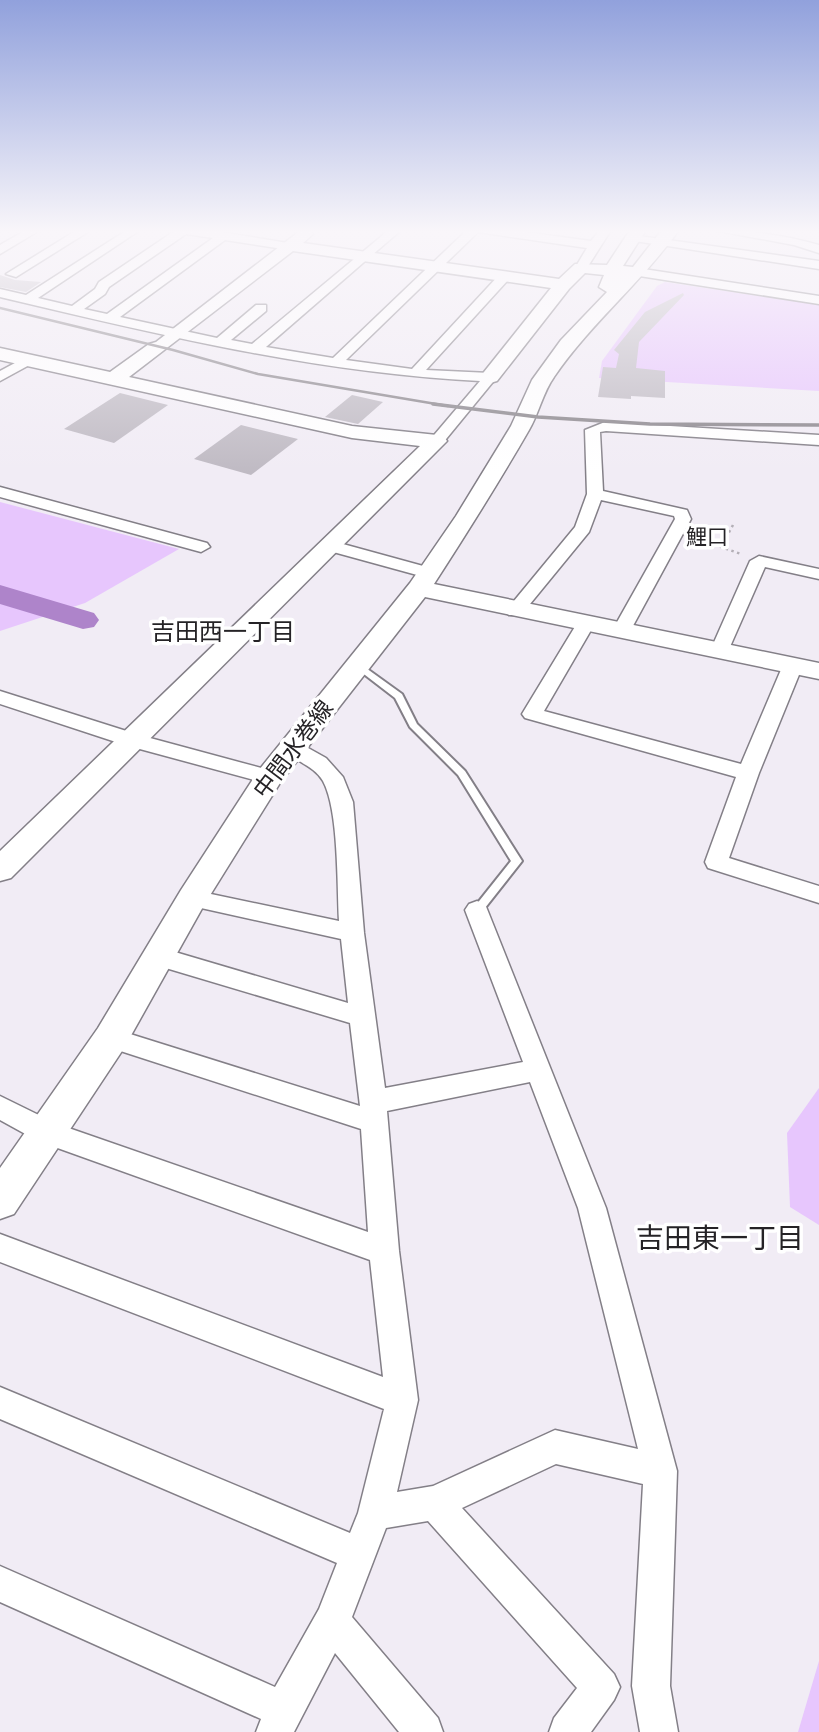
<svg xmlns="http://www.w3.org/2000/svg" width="819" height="1732" font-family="'Zilla Slab','Noto Sans JP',serif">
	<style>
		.green { fill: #e7c6fd }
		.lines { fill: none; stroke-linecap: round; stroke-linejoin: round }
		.river { fill: #ae84ca; fill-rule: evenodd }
		.building { fill: #bfbac3 }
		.lane-casing { stroke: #837f87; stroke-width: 4 }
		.street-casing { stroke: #837f87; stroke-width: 3 }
		.secondary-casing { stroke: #837f87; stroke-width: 3 }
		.path { stroke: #b3afb6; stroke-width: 2.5; stroke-dasharray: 2.5 3.5; stroke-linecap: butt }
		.lane { fill: #fff; fill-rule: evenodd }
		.street { fill: #fff; fill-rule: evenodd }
		.secondary { fill: #fff; fill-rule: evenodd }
		.rail-far1 { stroke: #8a868c; stroke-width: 2.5 }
		.rail { stroke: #8a868c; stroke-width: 3.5 }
		.labels { text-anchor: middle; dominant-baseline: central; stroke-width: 7; stroke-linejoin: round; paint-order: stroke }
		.far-quarter-label { font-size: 21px; fill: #252326; stroke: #fff }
		.street-label { font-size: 23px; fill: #252326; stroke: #fff }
		.neighbourhood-label { font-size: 24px; fill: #252326; stroke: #fff }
		.near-neighbourhood-label { font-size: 28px; fill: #252326; stroke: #fff }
	</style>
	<rect width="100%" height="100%" fill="#f1ecf5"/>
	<g class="green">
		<path d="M 665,282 L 819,305 L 819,391 L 599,378 L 602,361 L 657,286 Z"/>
		<path d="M 0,502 L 179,549 L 85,603 L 0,631 Z"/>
		<path d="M 819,1088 L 819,1225 L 790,1207 L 787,1133 Z"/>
		<path d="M 819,1661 L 819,1732 L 798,1732 Z"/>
	</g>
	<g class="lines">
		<path class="river" d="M 0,585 L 94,613 L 99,620 L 94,627 L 83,629 L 0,604 Z"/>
	</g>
	<g class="building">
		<path d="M 0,275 L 15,280 L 41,282 L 26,292 L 0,287 Z"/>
		<path d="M 683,293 L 684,295 L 639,342 L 636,368 L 665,371 L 665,398 L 631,396 L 631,399 L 598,397 L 603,367 L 616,368 L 619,354 L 614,350 L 645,312 Z"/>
		<path d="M 120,393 L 168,405 L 114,443 L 64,429 Z"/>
		<path d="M 352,395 L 383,402 L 358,424 L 325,417 Z"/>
		<path d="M 241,425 L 298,439 L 251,475 L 194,459 Z"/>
	</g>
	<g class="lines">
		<defs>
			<path id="lane" d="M 359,663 L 402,694 L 417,724 L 465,771 L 522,861 L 481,913 L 473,913 L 472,910 L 511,861 L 458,775 L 410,727 L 395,698 L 356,668 L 355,666 Z"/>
			<g id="street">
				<path d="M 26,230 L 40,230 L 0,254 L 0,245 Z"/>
				<path d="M 77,230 L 91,230 L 16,277 L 6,274 Z"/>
				<path d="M 127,230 L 140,230 L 38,298 L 72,306 L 95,289 L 99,282 L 176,230 L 209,230 L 294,244 L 296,246 L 290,250 L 225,240 L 120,317 L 217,338 L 256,305 L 266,305 L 266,311 L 231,340 L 252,344 L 389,230 L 401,230 L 266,347 L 333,358 L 467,230 L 510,230 L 591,241 L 600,230 L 611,230 L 585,271 L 581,272 L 575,268 L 587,248 L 478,232 L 346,360 L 412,369 L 500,274 L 508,274 L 508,280 L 426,370 L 490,373 L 497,377 L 442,444 L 437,446 L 429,441 L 480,381 C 316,373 156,334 0,297 L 0,289 L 26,295 ZM 186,234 L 213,238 L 107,314 L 84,309 L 105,294 L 109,287 Z"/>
				<path d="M 713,230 C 749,230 784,235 819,245 L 819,253 L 794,245 Z"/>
				<path d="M 632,235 L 819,261 L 819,269 L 628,240 L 626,238 Z"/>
				<path d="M 637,268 L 819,296 L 819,304 L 633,275 L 631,272 Z"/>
				<path d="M 28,356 L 35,360 L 33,363 L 0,381 L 0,371 Z"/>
				<path d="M 605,422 L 819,435 L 819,445 L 606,431 L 600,432 L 603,491 L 687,510 L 691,519 L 628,635 L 621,637 L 612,631 L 675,519 L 674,516 L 601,500 L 589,532 L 521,615 L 509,615 L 506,611 L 509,607 L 575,527 L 587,494 L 585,430 Z"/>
				<path d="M 0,487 L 207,543 L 210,547 L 201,552 L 0,497 Z"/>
				<path d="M 332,541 L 434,569 L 437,573 L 428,578 L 326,550 L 323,546 Z"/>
				<path d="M 759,556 L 819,569 L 819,579 L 765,567 L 729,649 L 720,655 L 713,653 L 711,649 L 750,561 Z"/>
				<path d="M 585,619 L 594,625 L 544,711 L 741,764 L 783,665 L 786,661 L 800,661 L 803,665 L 759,773 L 729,858 L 819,886 L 819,903 L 708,868 L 705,862 L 736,777 L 525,718 L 522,714 L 576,625 Z"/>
				<path d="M 0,691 L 139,735 L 276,772 L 280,777 L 276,782 L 269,784 L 125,745 L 0,704 Z"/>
				<path d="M 292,739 L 326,758 L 343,777 L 353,802 L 364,933 L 385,1088 L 523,1062 L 465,910 L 469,904 L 477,901 L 485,904 L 606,1208 L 677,1471 L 670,1686 L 678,1732 L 640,1732 L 632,1686 L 643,1484 L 556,1464 L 462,1508 L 614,1674 L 620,1687 L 614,1700 L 591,1732 L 549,1732 L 554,1718 L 577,1688 L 428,1521 L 386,1528 L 352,1617 L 438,1718 L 443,1732 L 399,1732 L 335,1653 L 294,1732 L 256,1732 L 261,1719 L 0,1602 L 0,1566 L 275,1687 L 319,1609 L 337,1563 L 0,1419 L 0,1387 L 350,1533 L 358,1513 L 384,1409 L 0,1262 L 0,1234 L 383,1377 L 370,1260 L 38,1141 L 0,1120 L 0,1096 L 57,1124 L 368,1232 L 361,1129 L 102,1045 L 98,1038 L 102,1031 L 111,1028 L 360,1106 L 350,1023 L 149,963 L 146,956 L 149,949 L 158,947 L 348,1003 L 341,939 L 192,906 L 184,904 L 180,898 L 184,892 L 192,890 L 339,921 C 337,886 339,810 323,781 C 313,764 291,761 282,746 L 285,741 ZM 530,1082 L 578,1208 L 638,1449 L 555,1430 L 433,1486 L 397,1492 L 418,1400 L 399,1251 L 387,1111 Z"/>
			</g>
			<path id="secondary" d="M 301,230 L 311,231 L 313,234 L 303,243 L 559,279 L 575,264 L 607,265 L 630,230 L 646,230 L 623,266 L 633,267 L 662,230 L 679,230 C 641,283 591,323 554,377 C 543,392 539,413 529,430 C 499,482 467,533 434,584 L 819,663 L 819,679 L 425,597 L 280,783 L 204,905 L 124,1048 L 14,1214 L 0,1219 L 0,1168 L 98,1028 L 181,890 L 259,770 L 410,583 L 456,516 L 511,426 L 532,380 L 561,340 L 607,292 L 599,287 L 604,275 L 585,273 L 569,289 L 497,381 L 490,383 L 480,377 L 551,288 L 293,251 L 129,377 L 352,426 L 437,435 L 444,437 L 447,441 L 11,878 L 0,881 L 0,851 L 420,446 L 352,438 L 0,360 L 0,348 L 110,372 L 149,344 L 156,342 Z"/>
		</defs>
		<use href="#lane" class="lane-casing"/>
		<use href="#street" class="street-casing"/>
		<use href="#secondary" class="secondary-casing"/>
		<path class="path" d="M 733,525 L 721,547 L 741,554"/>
		<use href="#lane" class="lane"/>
		<use href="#street" class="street"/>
		<use href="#secondary" class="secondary"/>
		<path class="rail-far1" d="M 0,308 L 173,350 L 258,374 L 448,406"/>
		<path class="rail" d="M 433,404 L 538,417 L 650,424 L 819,425"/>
	</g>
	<linearGradient id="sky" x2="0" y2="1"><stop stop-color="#91a1dc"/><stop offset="0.49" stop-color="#f9f6fa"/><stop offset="1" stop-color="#f9f6fa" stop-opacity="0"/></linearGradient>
	<rect width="819" height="473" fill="url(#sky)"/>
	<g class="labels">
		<g class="far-quarter-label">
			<text x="707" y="536">鯉口</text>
		</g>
		<g class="street-label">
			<text transform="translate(293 749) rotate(-53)">中間水巻線</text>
		</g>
		<g class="neighbourhood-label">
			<text x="223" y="631">吉田西一丁目</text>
		</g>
		<g class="near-neighbourhood-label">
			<text x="720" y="1238">吉田東一丁目</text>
		</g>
	</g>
</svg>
